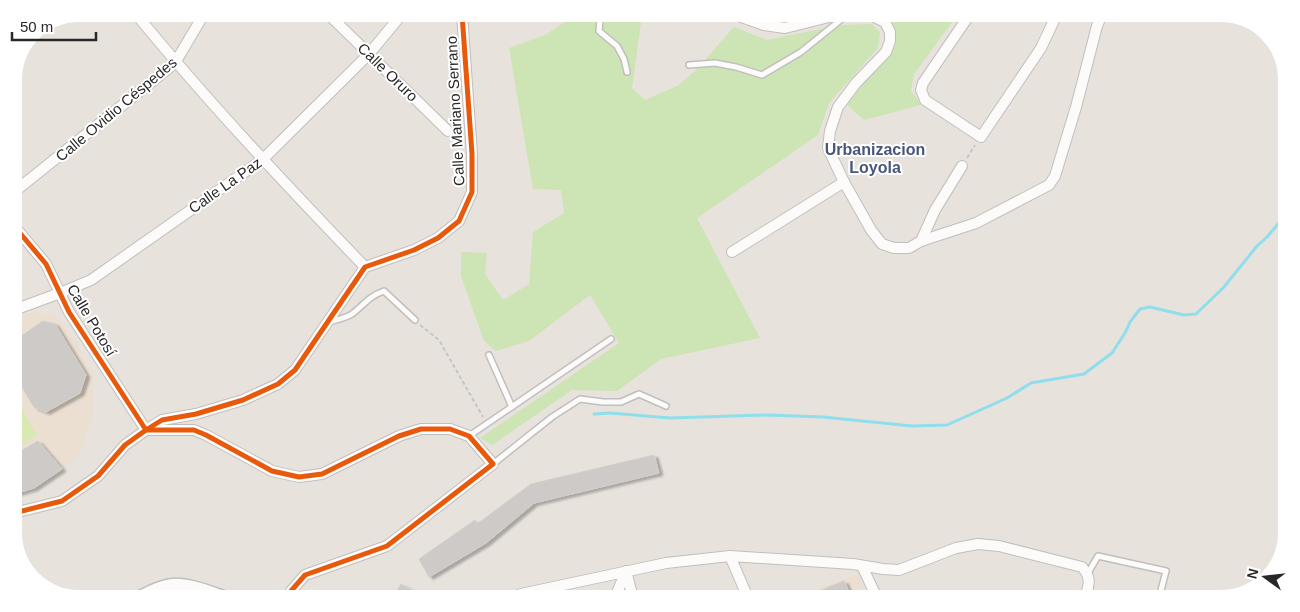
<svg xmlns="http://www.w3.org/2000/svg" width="1300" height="612" font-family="Helvetica,sans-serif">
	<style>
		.education { fill: #ebdfd1 }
		.green { fill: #cde4b4 }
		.pitch { fill: #dae8b2 }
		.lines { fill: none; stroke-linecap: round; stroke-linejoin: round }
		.stream { stroke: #8edeec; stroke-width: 3 }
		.building { fill: #cecac7; stroke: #d3ceca; filter: url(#shadow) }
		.service-casing { stroke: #c0bfbf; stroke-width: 8 }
		.minor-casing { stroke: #c0bfbf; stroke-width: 12 }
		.tertiary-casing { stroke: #c0bfbf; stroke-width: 15 }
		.path { stroke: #c6c5c5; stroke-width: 2; stroke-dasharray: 4 2.5; stroke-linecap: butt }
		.service { stroke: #fcfbfa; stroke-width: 5 }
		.minor { stroke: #fcfbfa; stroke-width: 10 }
		.tertiary { stroke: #fcfbfa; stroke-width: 12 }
		.cycleway-casing { stroke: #fff; stroke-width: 8 }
		.cycleway { stroke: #e8590c; stroke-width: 5 }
		.labels { text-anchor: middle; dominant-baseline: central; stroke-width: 4; stroke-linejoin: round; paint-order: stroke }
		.street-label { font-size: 15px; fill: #282828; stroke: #fff }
		.neighbourhood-label { font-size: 16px; font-weight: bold; fill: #47567a; stroke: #fff }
	</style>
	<defs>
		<filter id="shadow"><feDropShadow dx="4" dy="2.5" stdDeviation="1" flood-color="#0004"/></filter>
	</defs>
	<rect width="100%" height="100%" fill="#e8e2dd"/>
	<g class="education">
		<path d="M 34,311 L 44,316 L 53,312 L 79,347 L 94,379 L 93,416 L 79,456 L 34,488 L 14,494 L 14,318 Z"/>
		<path d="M 857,574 L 868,598 L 792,598 Z"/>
	</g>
	<g class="green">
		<path d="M 570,14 L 648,14 L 641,22 L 632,88 L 645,100 L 679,85 L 696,70 L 734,27 L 767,40 L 840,25 L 871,24 L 880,32 L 878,48 L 829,103 L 818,135 L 697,218 L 760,338 L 661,359 L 617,391 L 572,390 L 492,445 L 480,438 L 619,343 L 590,295 L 529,341 L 496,351 L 484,341 L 461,276 L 461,252 L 487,253 L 485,274 L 503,300 L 529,284 L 533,232 L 564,213 L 561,190 L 533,189 L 509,48 L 545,35 L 571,18 Z"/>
		<path d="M 749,14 L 812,14 C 789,21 772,19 749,14 Z"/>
		<path d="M 877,14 L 958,14 L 914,74 L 911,91 L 921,105 L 864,120 L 846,104 L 887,57 L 890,45 Z"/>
	</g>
	<path class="pitch" d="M 14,397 L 37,435 L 14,449 Z"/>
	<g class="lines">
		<path class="stream" d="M 594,414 L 610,413 L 670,418 L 767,415 L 823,417 L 912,426 L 947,425 L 1007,398 L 1031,383 L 1084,374 L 1112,353 L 1125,333 L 1130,322 L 1140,309 L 1150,307 L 1184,315 L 1196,314 L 1224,287 L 1257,246 L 1267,237 L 1284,217"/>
	</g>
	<g class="building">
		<path d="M 43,321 L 55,324 L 86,375 L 80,393 L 46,412 L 34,407 L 14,374 L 14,341 Z"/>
		<path d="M 38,441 L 62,469 L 34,488 L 14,494 L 14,455 Z"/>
		<path d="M 654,455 L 659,473 L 534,503 L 486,543 L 429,577 L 419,559 L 475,520 L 477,524 L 531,484 Z"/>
		<path d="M 844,581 L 852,598 L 801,598 Z"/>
		<path d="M 401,584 L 425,598 L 393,598 Z"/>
	</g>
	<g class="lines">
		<defs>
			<g id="service">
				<path d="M 609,14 L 600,20 L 599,31 L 617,46 L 624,59 L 627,72"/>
				<path d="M 689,65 L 715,63 L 736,67 L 762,75 L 801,52 L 848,14"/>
				<path d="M 329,322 C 336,320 346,318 352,314 C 364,305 369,296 384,291 L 415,320"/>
				<path d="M 489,355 L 512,407"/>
				<path d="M 469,436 L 611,339"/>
				<path d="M 493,464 L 552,417 L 580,399 L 603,402 L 621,402 L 639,394 L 666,406"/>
				<path d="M 1088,573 L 1098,556 L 1166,571 L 1159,598"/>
			</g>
			<g id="minor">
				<path d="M 136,14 C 208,102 286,185 365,267"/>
				<path d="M 328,14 L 448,131"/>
				<path d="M 733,14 L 764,25 L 785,28 L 841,14"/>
				<path d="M 868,14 L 885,22 L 890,32 L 890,41 L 886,52 L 856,83 L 838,107 L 830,131 L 828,148 L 844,182 L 871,230 L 882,244 L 894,248 L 909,248 L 921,241 L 935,210 L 962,166"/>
				<path d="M 970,14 L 923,83 L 921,90 L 925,100 L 981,137 L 1041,48 L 1057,14"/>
				<path d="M 14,192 L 175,63 L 204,14"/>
				<path d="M 14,226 L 46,264 L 69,312 L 146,430 L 194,430 L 206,435 L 272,471 L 299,477 L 322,474 L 399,436 L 421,429 L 450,429 L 469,436 L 493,464 L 387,546 L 305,575 L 291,591 L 288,598"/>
				<path d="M 921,241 L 976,223 L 1049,185 L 1055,176 L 1076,107 L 1097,26 L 1102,14"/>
				<path d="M 732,252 L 844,182"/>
				<path d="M 14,310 L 60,293 L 91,280 L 262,160 L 369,54 L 402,14"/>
				<path d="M 14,513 L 62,501 L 98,476 L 125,445 L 146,430 L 162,420 L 196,414 L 243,400 L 278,384 L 295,370 L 365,267 L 414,250 L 438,238 L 459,221 L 472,192 L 472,154 L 462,14"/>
				<path d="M 730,556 L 748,598"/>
				<path d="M 862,566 L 877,598"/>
				<path d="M 626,571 L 633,598"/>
				<path d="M 511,598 L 521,594 L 666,563 L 730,556 L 853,564 L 883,569 L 899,570 L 956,548 L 978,544 L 999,546 L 1082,567 C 1092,578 1089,585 1085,598"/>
				<path d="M 615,598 L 626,571"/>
			</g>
			<path id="tertiary" d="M 138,598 C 148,593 161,586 172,585 C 188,583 211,593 227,598"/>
		</defs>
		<use href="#service" class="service-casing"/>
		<use href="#minor" class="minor-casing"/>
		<use href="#tertiary" class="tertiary-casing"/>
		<g class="path">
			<path d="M 967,158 L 975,145"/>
			<path d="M 420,325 L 439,340 L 483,417"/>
		</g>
		<use href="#service" class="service"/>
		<use href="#minor" class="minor"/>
		<use href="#tertiary" class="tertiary"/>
		<defs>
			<g id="cycleway">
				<path d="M 14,226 L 46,264 L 69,312 L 146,430 L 194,430 L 206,435 L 272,471 L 299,477 L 322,474 L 399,436 L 421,429 L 450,429 L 469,436 L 493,464 L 387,546 L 305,575 L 291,591 L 288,598"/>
				<path d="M 14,513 L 62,501 L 98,476 L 125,445 L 146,430 L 162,420 L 196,414 L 243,400 L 278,384 L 295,370 L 365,267 L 414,250 L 438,238 L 459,221 L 472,192 L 472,154 L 462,14"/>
			</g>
		</defs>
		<use href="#cycleway" class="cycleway-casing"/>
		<use href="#cycleway" class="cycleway"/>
	</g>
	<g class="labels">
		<g class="street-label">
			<text transform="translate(388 72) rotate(44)">Calle Oruro</text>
			<text transform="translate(116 109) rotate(-40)">Calle Ovidio Céspedes</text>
			<text transform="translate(455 111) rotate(-93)">Calle Mariano Serrano</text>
			<text transform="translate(225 185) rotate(-35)">Calle La Paz</text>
			<text transform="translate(92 320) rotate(59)">Calle Potosí</text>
		</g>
		<g class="neighbourhood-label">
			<text x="875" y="149">Urbanizacion<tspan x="875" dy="18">Loyola</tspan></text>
		</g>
	</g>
	<path d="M0 0H1300V612H0ZM79 22H1221A57 57 0 0 1 1278 79V533A57 57 0 0 1 1221 590H79A57 57 0 0 1 22 533V79A57 57 0 0 1 79 22Z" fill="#fff" fill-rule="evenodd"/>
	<g transform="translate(1265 577) rotate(285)" stroke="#ffffff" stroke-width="4" paint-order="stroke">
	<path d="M0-4L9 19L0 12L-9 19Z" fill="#282828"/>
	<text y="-8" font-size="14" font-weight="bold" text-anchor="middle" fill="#282828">N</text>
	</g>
	<path d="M12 32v8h84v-8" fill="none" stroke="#282828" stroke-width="2.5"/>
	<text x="20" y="32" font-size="15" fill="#282828" stroke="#ffffff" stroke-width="4" paint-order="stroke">50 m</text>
</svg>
